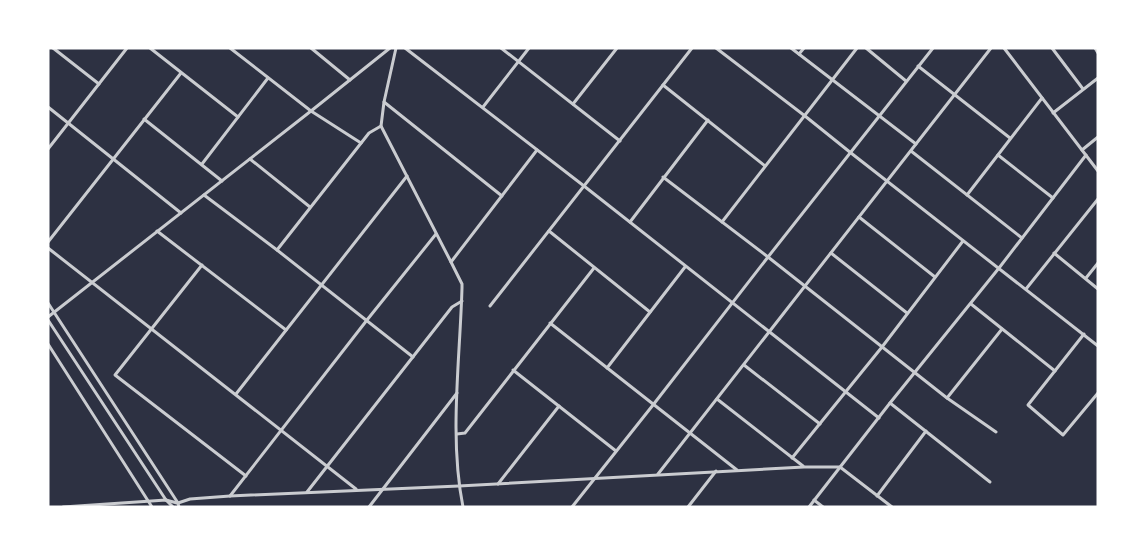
<svg xmlns="http://www.w3.org/2000/svg" width="1146" height="555" font-family="Commissioner,sans-serif">
	<style>
		.lines { fill: none; stroke-linecap: round; stroke-linejoin: round }
		.minor { stroke: #caccd0; stroke-width: 3 }
		.tertiary { stroke: #caccd0; stroke-width: 3 }
	</style>
	<rect width="100%" height="100%" fill="#2d3142"/>
	<g class="lines">
		<g class="minor">
			<path d="M 53,48 L 99,84"/>
			<path d="M 150,48 L 238,117"/>
			<path d="M 230,48 L 311,111 L 361,143"/>
			<path d="M 311,48 L 350,80"/>
			<path d="M 396,48 L 384,102 L 381,126 L 451,262 L 462,284 L 462,288 C 460,360 449,437 463,507"/>
			<path d="M 405,48 L 584,186 L 879,418"/>
			<path d="M 501,48 L 620,141"/>
			<path d="M 791,48 L 916,144"/>
			<path d="M 866,48 L 906,81"/>
			<path d="M 1052,48 L 1083,89"/>
			<path d="M 1095,48 L 1098,53"/>
			<path d="M 799,54 L 804,48"/>
			<path d="M 918,66 L 1010,138"/>
			<path d="M 663,85 L 765,166"/>
			<path d="M 384,102 L 502,196"/>
			<path d="M 573,104 L 617,48"/>
			<path d="M 48,107 L 181,213"/>
			<path d="M 483,107 L 529,48"/>
			<path d="M 1053,113 L 1098,78"/>
			<path d="M 144,119 L 222,181"/>
			<path d="M 48,149 L 127,48"/>
			<path d="M 1082,150 L 1098,137"/>
			<path d="M 911,151 L 1022,238"/>
			<path d="M 998,155 L 1053,198"/>
			<path d="M 250,159 L 310,207"/>
			<path d="M 202,164 L 268,78"/>
			<path d="M 663,177 L 768,257 L 947,398 L 996,432"/>
			<path d="M 204,195 L 277,250 L 413,357"/>
			<path d="M 967,195 L 1042,98"/>
			<path d="M 859,217 L 935,277"/>
			<path d="M 630,222 L 708,120"/>
			<path d="M 722,222 L 857,48"/>
			<path d="M 157,231 L 286,330"/>
			<path d="M 549,231 L 650,312"/>
			<path d="M 48,242 L 181,73"/>
			<path d="M 48,248 L 356,489"/>
			<path d="M 277,250 L 369,133 L 381,126"/>
			<path d="M 831,253 L 907,313"/>
			<path d="M 1054,253 L 1098,289"/>
			<path d="M 451,262 L 537,150"/>
			<path d="M 202,265 L 115,375 L 246,476"/>
			<path d="M 1086,278 L 1098,263"/>
			<path d="M 1026,289 L 1098,199"/>
			<path d="M 971,304 L 1055,371"/>
			<path d="M 490,306 L 692,48"/>
			<path d="M 550,323 L 737,470"/>
			<path d="M 1084,334 L 1028,405 L 1063,435 L 1098,393"/>
			<path d="M 48,344 L 152,507"/>
			<path d="M 744,365 L 820,424"/>
			<path d="M 607,368 L 685,267"/>
			<path d="M 513,370 L 616,451"/>
			<path d="M 236,394 L 407,176"/>
			<path d="M 947,398 L 1002,329"/>
			<path d="M 717,399 L 803,466"/>
			<path d="M 890,403 L 990,482"/>
			<path d="M 457,434 L 465,433 L 594,268"/>
			<path d="M 792,458 L 882,347 L 963,241"/>
			<path d="M 658,474 L 991,48"/>
			<path d="M 498,484 L 559,406"/>
			<path d="M 307,492 L 452,307 L 462,301"/>
			<path d="M 230,496 L 367,320 L 436,234"/>
			<path d="M 877,496 L 926,431"/>
			<path d="M 166,500 L 173,507"/>
			<path d="M 814,500 L 823,507"/>
			<path d="M 179,507 L 178,503 L 190,499 L 230,496 L 459,486 L 804,467 L 840,467 L 892,507"/>
			<path d="M 369,507 L 457,393"/>
			<path d="M 572,507 L 653,405 L 768,257 L 933,48"/>
			<path d="M 688,507 L 716,471"/>
			<path d="M 809,507 L 890,403 L 999,268 L 1086,155"/>
		</g>
		<g class="tertiary">
			<path d="M 716,48 L 805,116 L 851,153 L 1098,346"/>
			<path d="M 1004,48 L 1098,171"/>
			<path d="M 48,303 L 178,503"/>
			<path d="M 48,317 L 311,111 L 390,48"/>
			<path d="M 48,320 L 166,500"/>
			<path d="M 63,507 L 166,500 L 177,503"/>
		</g>
	</g>
	<rect width="1146" height="555" fill="none" stroke="#ffffff" stroke-width="99"/>
</svg>
